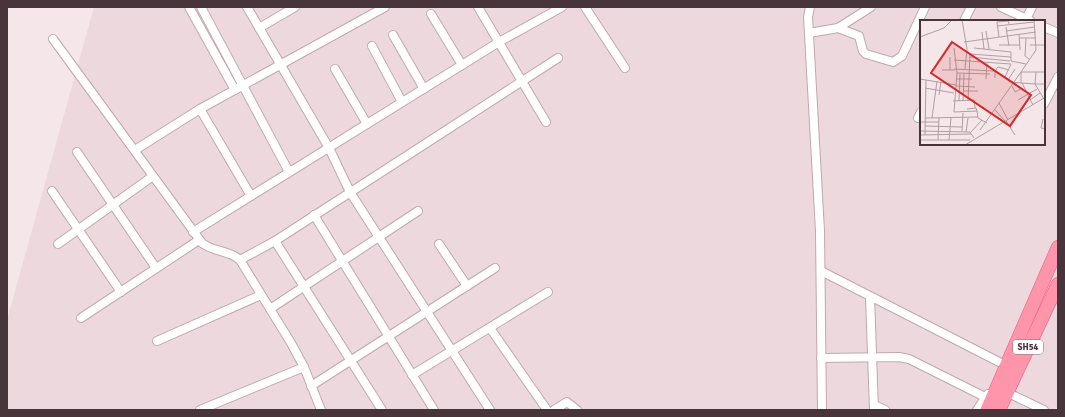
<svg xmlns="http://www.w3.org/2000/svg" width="1065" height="417" font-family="Signika,sans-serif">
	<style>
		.residential { fill: #edd8dd; fill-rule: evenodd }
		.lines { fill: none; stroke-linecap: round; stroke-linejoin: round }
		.minor-casing { stroke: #c1a8ae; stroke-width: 10 }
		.primary-casing { stroke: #f0597b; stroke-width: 14 }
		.minor { stroke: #fff; stroke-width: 8 }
		.primary { stroke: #ff95ab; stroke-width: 13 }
		.labels { text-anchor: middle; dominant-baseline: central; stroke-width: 3.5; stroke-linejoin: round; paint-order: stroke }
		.shield { fill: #fff; stroke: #7f7176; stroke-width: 1 }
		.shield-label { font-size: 9px; font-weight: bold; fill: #48343b }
		.inset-road { fill: none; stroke: #b09fa3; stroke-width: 1 }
		.view { fill: #d62828; fill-opacity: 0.15; stroke: #d62828; stroke-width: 2 }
		.inset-edge { fill: none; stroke: #48343b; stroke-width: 2 }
	</style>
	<rect width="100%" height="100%" fill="#f5e6e9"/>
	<path class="residential" d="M 94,7 L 1058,7 L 1058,410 L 7,410 L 7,320 ZM 921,21 L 1044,21 L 1044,144 L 921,144 Z"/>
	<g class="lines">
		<defs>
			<g id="minor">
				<path d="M 189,7 L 235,90"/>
				<path d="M 201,7 L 289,172"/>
				<path d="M 247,7 L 329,148 L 350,192 L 490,410"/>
				<path d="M 478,7 L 546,122"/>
				<path d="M 585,7 L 625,68"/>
				<path d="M 810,7 L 808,17 L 820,231 L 822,410"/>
				<path d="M 1001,7 L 1031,21"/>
				<path d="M 431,14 L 462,65"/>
				<path d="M 964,21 L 971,7"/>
				<path d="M 1025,21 L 1032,7"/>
				<path d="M 1044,27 L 1058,33"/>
				<path d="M 259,28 L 295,7"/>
				<path d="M 838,28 L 859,36 L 863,51 L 866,54 L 893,62 L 902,56 L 925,7"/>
				<path d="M 809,33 L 838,28 L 871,7"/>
				<path d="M 393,35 L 424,89"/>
				<path d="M 53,39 L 202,243 C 213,252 229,250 240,260 L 291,343 L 304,367 L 321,410"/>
				<path d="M 372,46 L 402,102"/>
				<path d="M 335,69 L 367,124"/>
				<path d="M 1044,104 L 1058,77"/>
				<path d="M 200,109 L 251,196"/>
				<path d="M 918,118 L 921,112"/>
				<path d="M 135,150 L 200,109 L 385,7"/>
				<path d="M 77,152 L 156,268"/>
				<path d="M 52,191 L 121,292"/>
				<path d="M 314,215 L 434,410"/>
				<path d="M 193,232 L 499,42 L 562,7"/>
				<path d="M 275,241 L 382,410"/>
				<path d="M 58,244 L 153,176"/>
				<path d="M 439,244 L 467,286"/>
				<path d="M 240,260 L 275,241 L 558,58"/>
				<path d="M 821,271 L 1009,367"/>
				<path d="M 870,297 L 874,410"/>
				<path d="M 270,309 L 418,211"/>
				<path d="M 81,318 L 199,240"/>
				<path d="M 490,328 L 547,410"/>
				<path d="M 157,341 L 261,295"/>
				<path d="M 821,358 L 899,357 L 909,359 L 985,397"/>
				<path d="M 412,375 L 548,292"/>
				<path d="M 311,386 L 495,268"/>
				<path d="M 1004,391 L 1044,410"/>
				<path d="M 874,405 L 885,410"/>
				<path d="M 200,410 L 304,367"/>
				<path d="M 554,410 L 567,402 L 577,410"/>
				<path d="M 977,410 L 988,394"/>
			</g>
			<g id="primary">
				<path d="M 987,410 L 1058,247"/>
				<path d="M 999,410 L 1058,284"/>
			</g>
		</defs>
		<use href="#minor" class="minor-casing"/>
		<use href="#primary" class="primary-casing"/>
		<use href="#minor" class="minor"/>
		<use href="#primary" class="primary"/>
	</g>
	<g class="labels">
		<rect class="shield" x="1013" y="340" width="30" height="14" rx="3"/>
		<g class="shield-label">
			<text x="1028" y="347">SH54</text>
		</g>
	</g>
	<g transform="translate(920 20)">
		<rect width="125" height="125" fill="#f5e6e9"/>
		<path class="inset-road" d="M 42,0 L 47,29 L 45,49M 114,0 L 116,30 L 101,52 L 101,63 L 115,64 L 124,79M 77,6 L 114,2M 86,7 L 89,26M 66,11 L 69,29M 86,11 L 115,7M 62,12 L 64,29M 99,14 L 100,30M 0,17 L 24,8 L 32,0M 79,17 L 77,2 L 88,1 L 89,4M 99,18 L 116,18M 106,18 L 105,36 L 109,39M 44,22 L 116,12M 79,25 L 100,25M 110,25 L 125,25M 34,28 L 37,53 L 34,92 L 57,91 L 58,98 L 67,103M 54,28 L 91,32 L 91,41 L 106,44M 30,37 L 30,50M 50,37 L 90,41M 34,40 L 91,44M 34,49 L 74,51 L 92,62 L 101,63M 22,50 L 35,50M 101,52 L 125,52M 116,52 L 115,64 L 125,64M 37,53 L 70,54M 85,57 L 91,44M 75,58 L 75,51 L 78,47 L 89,50M 0,59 L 36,65M 36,59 L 52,59M 66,59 L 67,42M 88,60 L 95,49M 102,63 L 113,85M 36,66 L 55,67M 92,66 L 95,72 L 102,68M 5,68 L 34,73M 44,71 L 58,71M 19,75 L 21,61M 98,80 L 117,69M 110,80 L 120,73M 33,81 L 54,80 L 55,88M 39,81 L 40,54M 43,81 L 44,54M 48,81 L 50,34 L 91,37M 79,83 L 88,100M 47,89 L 56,88 L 57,91M 75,90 L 85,101M 5,98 L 58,97M 12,98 L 17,61M 123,99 L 121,108 L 125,109M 86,101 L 95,115M 0,102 L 19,102M 5,106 L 42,107M 60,110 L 101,52M 0,111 L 50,112 L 54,118M 42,111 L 43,93M 46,112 L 48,98M 50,113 L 62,100M 0,115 L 51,114M 5,115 L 6,60M 0,120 L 50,120M 18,120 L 19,98M 29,120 L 31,98M 45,125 L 124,78"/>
		<path class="view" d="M 32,22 L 111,75 L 90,106 L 11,53 Z"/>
		<rect width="125" height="125" class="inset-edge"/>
	</g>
	<rect width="1065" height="417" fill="none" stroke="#48343b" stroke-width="16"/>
</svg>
